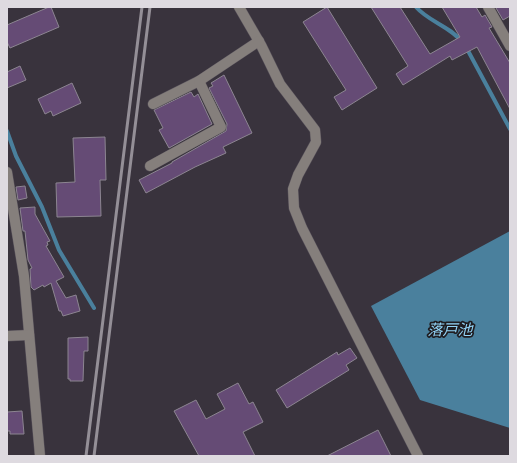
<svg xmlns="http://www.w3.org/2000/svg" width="517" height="463" font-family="'Sofia Sans Condensed','Noto Sans JP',sans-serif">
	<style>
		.water { fill: #4a809d }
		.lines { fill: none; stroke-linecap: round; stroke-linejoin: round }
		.stream { stroke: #4a809d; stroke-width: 4 }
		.building { fill: #654b75; stroke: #8c8591 }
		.minor-casing { stroke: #57515a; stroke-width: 11 }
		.minor { stroke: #857f7c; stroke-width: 10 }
		.rail { stroke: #948f97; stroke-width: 3 }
		.labels { text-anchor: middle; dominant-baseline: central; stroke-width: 3.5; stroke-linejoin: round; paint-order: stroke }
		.water-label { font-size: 15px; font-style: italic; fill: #93d4f7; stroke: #1f1c20 }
	</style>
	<rect width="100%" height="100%" fill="#39333d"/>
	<path class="water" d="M 510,231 L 510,428 L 420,400 L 371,306 Z"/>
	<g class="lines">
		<g class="stream">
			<path d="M 416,7 C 429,22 450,26 462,42"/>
			<path d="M 466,47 L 510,129"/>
			<path d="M 7,131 L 16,156 L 42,207 L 59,250 L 94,308"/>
		</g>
	</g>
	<g class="building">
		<path d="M 49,7 L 51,7 L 59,27 L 10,48 L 7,42 L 7,25 Z"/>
		<path d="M 327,7 L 377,88 L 342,110 L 334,97 L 346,90 L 303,22 Z"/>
		<path d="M 371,7 L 400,7 L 430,54 L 460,37 L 442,7 L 476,7 L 482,17 L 485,15 L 492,27 L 489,28 L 510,63 L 510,109 L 477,47 L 452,60 L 450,56 L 403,85 L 396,74 L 408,66 Z"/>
		<path d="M 499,7 L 510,7 L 510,16 L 503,20 L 496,8 Z"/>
		<path d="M 20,66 L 26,80 L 7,88 L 7,72 Z"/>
		<path d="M 224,75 L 252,133 L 223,147 L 226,153 L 195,167 L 146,193 L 139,180 L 172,163 L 172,162 L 226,131 L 227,124 L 209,88 L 213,86 L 211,83 Z"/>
		<path d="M 72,83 L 81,103 L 53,116 L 51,111 L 45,114 L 38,99 Z"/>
		<path d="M 191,92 L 194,97 L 198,94 L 212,124 L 169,148 L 159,130 L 163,128 L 154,110 Z"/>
		<path d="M 105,137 L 106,180 L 100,180 L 101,216 L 57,217 L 56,183 L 75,182 L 73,138 Z"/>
		<path d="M 25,186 L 27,198 L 18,200 L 16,187 Z"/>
		<path d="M 35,207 L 35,214 L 50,241 L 47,242 L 48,245 L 46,246 L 64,277 L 56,281 L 66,298 L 76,295 L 80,311 L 63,316 L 61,311 L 59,311 L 51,283 L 44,287 L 43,285 L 34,290 L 31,287 L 30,269 L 32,268 L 28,260 L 25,231 L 23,231 L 20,208 Z"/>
		<path d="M 88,337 L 88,351 L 84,351 L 83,381 L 70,381 L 70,379 L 68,379 L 68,338 Z"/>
		<path d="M 350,348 L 357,358 L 346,365 L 349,370 L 287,408 L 276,390 L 337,352 L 338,355 Z"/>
		<path d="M 238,383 L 249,404 L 253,402 L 263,422 L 243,432 L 255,456 L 199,456 L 174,411 L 196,400 L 206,419 L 225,409 L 217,394 Z"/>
		<path d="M 22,411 L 24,434 L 10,434 L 10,431 L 7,431 L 7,412 Z"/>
		<path d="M 378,430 L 391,456 L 327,456 Z"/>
	</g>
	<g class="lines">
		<defs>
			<g id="minor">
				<path d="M 239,7 L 261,45 L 280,84 L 315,130 L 316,142 L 298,175 L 293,189 L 294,208 L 302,228 L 418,456"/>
				<path d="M 488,7 L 510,46"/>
				<path d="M 153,104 L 199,81 L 259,41"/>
				<path d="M 150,166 L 221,127 L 199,81"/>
				<path d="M 7,172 L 24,276 L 40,456"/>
				<path d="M 7,336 L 29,335"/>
			</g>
		</defs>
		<use href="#minor" class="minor-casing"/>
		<use href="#minor" class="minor"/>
		<g class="rail">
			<path d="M 86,456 L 142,7"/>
			<path d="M 94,456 L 150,7"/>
		</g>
	</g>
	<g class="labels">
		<g class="water-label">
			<text x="450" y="330">落戸池</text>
		</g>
	</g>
	<rect width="517" height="463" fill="none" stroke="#dedae0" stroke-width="16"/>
</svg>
